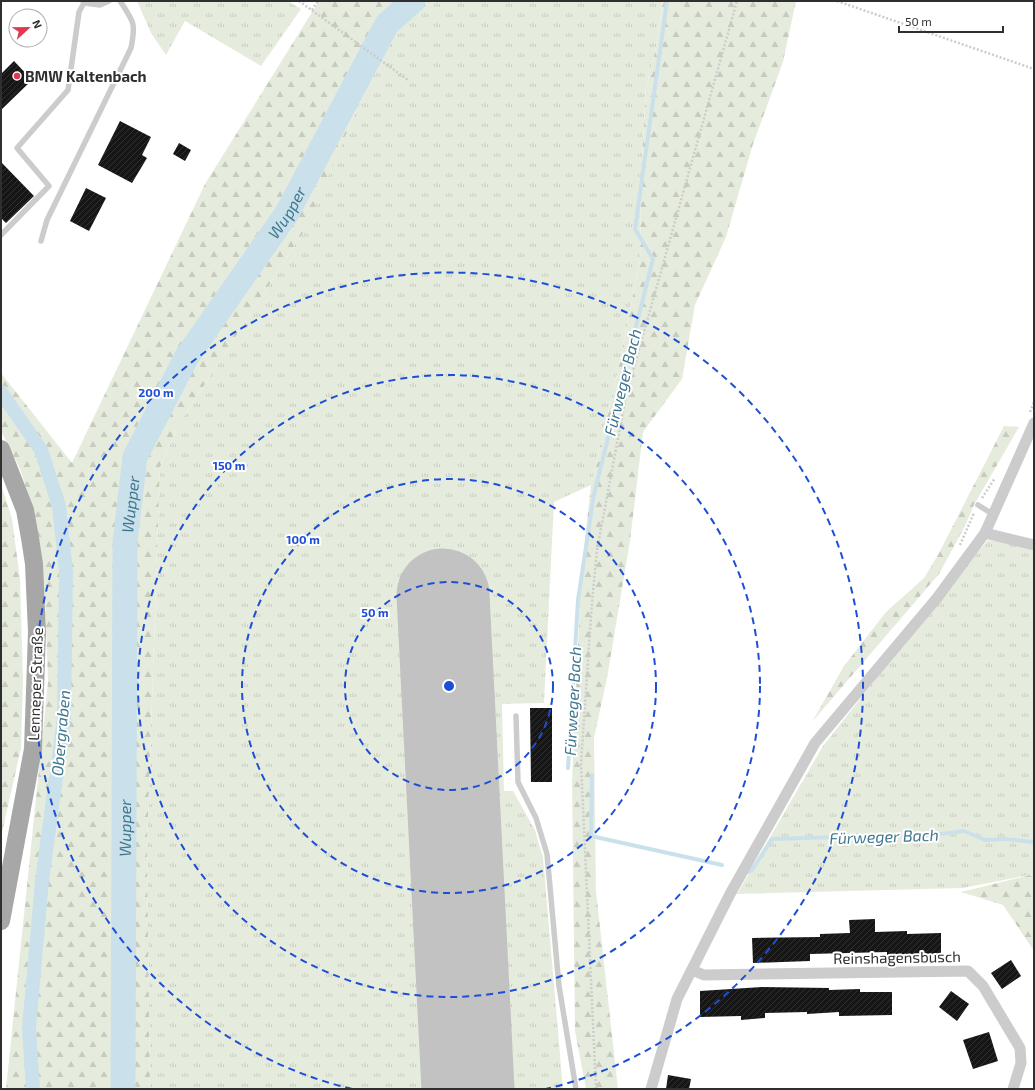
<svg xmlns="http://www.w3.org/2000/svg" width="1035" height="1090" font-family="'Exo 2',sans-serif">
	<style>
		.grass { fill: url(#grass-tufts) }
		.forest { fill: url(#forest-firs) }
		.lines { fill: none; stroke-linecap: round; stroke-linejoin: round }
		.stream { stroke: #cae1eb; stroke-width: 4 }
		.canal { stroke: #cae1eb; stroke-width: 14 }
		.river { stroke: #cae1eb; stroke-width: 25 }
		.runway { stroke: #c2c2c2; stroke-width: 93 }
		.building { fill: url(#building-hatch) }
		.path { stroke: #ccc; stroke-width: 2.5; stroke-dasharray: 2 2; stroke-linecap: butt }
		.lane { stroke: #ccc; stroke-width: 5.5 }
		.street { stroke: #ccc; stroke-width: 11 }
		.primary { stroke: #a7a7a7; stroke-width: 18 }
		.ring { fill: none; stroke: #1d4ed8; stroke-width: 2; stroke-dasharray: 7 5 }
		.poi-dot { fill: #e03752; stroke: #fff; stroke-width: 1.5 }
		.labels { text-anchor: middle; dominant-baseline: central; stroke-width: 4; stroke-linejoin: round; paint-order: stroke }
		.poi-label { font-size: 15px; font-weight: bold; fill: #2f2f2f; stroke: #fff; text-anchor: start }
		.street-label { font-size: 15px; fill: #2f2f2f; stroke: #fff }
		.water-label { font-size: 16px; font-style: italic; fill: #3f778f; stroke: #fff }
		.centre { fill: #1d4ed8; stroke: #fff; stroke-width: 2 }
		.ring-label { font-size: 12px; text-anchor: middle; font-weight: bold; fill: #1d4ed8; stroke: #fff; stroke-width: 4; stroke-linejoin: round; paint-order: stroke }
	</style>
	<defs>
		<pattern id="grass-tufts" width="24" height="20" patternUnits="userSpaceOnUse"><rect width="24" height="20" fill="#e6ecdd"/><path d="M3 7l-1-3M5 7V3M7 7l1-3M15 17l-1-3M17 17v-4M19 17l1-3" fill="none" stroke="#c6cbbe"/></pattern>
		<pattern id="forest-firs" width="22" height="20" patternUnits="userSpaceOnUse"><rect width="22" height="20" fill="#e6ecdd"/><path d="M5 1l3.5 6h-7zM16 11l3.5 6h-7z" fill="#c6cbbe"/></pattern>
		<pattern id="building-hatch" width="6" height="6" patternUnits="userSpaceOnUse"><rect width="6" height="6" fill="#161616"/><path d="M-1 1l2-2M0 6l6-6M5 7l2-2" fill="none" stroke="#303030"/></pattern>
	</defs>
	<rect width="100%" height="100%" fill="#fff"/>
	<g class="grass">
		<path d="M 137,1 L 288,1 L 301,9 L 261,66 L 185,21 L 166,55 L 151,33 Z"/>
		<path d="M 438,1 L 663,1 L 655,52 L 646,87 L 641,175 L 640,260 L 618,370 L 591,485 L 554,502 L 544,703 L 502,704 L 504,791 L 513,791 L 535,830 L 543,858 L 563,1089 L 150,1089 L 147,845 L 160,467 L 179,424 L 304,231 L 374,69 L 395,30 L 427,5 Z"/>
		<path d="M 988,540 L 1034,545 L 1034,874 L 963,888 L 737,894 L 823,746 L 955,579 Z"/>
	</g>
	<g class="forest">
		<path d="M 319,1 L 438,1 L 427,5 L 395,30 L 374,69 L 306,228 L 179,424 L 160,467 L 147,845 L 150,1089 L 6,1089 L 48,682 L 45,598 L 34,514 L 20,469 L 1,431 L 1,373 L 72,463 L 205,184 Z"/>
		<path d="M 663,1 L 796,1 L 783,62 L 753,144 L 726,237 L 695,305 L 682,379 L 643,432 L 630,541 L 607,678 L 594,738 L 596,891 L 618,1089 L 586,1089 L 575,1031 L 572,781 L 581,576 L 591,485 L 618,370 L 640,260 L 641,175 L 646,87 L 655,52 Z"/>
		<path d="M 1004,426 L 1019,427 L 974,505 L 965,526 L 939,574 L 812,722 L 844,666 L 886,612 L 924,578 L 938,555 Z"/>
		<path d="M 1,484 L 12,519 L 20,579 L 23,680 L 21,748 L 1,837 Z"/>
		<path d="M 1034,874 L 1034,951 L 1003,905 L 961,892 Z"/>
	</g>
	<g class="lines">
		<g class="stream">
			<path d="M 568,768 L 578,600 L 594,494 L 653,259 L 635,229 L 667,1"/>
			<path d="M 592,775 L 591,836 L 722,865"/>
			<path d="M 748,872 L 752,870 L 772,839 L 941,834 L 964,831 L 985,840 L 1005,839 L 1034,842"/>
		</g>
		<path class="canal" d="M 1,392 L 41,450 L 59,506 L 66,571 L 64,718 L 42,881 L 29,1028 L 33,1089"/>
		<path class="river" id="s1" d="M 123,1089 L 125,542 L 135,457 L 186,358 L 287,213 L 387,24 L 413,1"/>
		<path class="runway" d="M 443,595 L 468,1089"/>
	</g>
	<g class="building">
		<path d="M 14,61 L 32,80 L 1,110 L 1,74 Z"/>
		<path d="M 120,121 L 151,137 L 142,155 L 147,158 L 132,183 L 98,165 Z"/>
		<path d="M 179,143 L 191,150 L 185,161 L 173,154 Z"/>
		<path d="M 1,162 L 34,196 L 6,223 L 1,218 Z"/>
		<path d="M 86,188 L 106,198 L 89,231 L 70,221 Z"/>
		<path d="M 530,708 L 552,708 L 552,782 L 531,782 Z"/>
		<path d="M 875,919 L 875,932 L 907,931 L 907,934 L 941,933 L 941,960 L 921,961 L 921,958 L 887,958 L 887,952 L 810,954 L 810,961 L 753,963 L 752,938 L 820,937 L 820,934 L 850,933 L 849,920 Z"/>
		<path d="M 1011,960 L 1021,976 L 1002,989 L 991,973 Z"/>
		<path d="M 762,987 L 829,988 L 829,990 L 860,989 L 860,992 L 892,992 L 892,1015 L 839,1016 L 839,1012 L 807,1014 L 807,1012 L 765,1013 L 765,1018 L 741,1020 L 741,1016 L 700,1017 L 700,991 Z"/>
		<path d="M 951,991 L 969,1004 L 957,1021 L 939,1007 Z"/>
		<path d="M 989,1032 L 998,1061 L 973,1069 L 963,1040 Z"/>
		<path d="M 668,1075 L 691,1079 L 689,1089 L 666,1089 Z"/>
	</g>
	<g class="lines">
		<g class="path">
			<path d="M 299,1 L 408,80"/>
			<path d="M 837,1 L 1034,69"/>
			<path d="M 312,10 L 318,1"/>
			<path d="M 1030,412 L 1034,402"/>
			<path d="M 982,498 L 995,478"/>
			<path d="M 960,545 L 974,513"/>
			<path d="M 596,1089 L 581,763 L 592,602 L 597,550 L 626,396 L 737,1"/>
		</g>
		<g class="lane">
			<path d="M 83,1 L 84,3 L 100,5 L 109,1"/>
			<path d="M 1,235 L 49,186 L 17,148 L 68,90 L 79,12 L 84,3"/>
			<path d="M 41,241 L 47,220 L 131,48 C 136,23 134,22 120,1"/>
			<path d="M 978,505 L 994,515"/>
			<path d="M 516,716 L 518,782 L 536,818 L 547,854 L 559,986 L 576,1089"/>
		</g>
		<g class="street">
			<path d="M 985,533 L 1034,545"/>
			<path d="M 692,970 L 704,975 L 968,971 L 983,986 L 1020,1048 L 1021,1063 L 1013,1089"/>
			<path d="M 651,1089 L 677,999 L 730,894 L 815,743 L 937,598 L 985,533 L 1034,423"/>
		</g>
		<path class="primary" d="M 1,449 L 25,510 L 30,538 L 34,564 L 37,632 L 33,749 L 1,921"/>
	</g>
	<g class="ring">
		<circle cx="449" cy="686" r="104"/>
		<circle cx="449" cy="686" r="207"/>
		<circle cx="449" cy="686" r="311"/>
		<path d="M352 1089A414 414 0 1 1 546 1089"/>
	</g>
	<circle class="poi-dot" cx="17" cy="76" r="4"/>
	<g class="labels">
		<g class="poi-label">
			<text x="25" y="76">BMW Kaltenbach</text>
		</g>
		<g class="street-label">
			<text transform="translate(35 684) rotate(-88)">Lenneper Straße</text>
			<text transform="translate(897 957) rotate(-1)">Reinshagensbusch</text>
		</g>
		<g class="water-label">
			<text stroke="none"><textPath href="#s1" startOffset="921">Wupper</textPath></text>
			<text transform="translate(622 382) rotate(-76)">Fürweger Bach</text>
			<text stroke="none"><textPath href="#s1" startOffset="585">Wupper</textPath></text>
			<text transform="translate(572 701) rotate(-87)">Fürweger Bach</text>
			<text transform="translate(60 733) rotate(-85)">Obergraben</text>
			<text stroke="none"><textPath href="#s1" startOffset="261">Wupper</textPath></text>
			<text transform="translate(884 836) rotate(-2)">Fürweger Bach</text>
		</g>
	</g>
	<circle cx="449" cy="686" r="6" class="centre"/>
	<g class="ring-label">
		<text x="156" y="397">200 m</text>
		<text x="229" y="470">150 m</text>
		<text x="303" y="544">100 m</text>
		<text x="375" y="617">50 m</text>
	</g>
	<rect width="1035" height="1090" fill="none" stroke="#2f2f2f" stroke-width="4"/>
	<g transform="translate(28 28) rotate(68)"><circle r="19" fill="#ffffff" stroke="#acacac"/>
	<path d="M0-3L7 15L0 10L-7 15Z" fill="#e03752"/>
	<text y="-6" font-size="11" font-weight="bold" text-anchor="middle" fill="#2f2f2f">N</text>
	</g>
	<path d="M899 26v6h104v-6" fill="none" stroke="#2f2f2f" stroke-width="2"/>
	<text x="905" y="26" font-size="12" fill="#2f2f2f" stroke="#ffffff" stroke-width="3" paint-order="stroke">50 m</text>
</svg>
